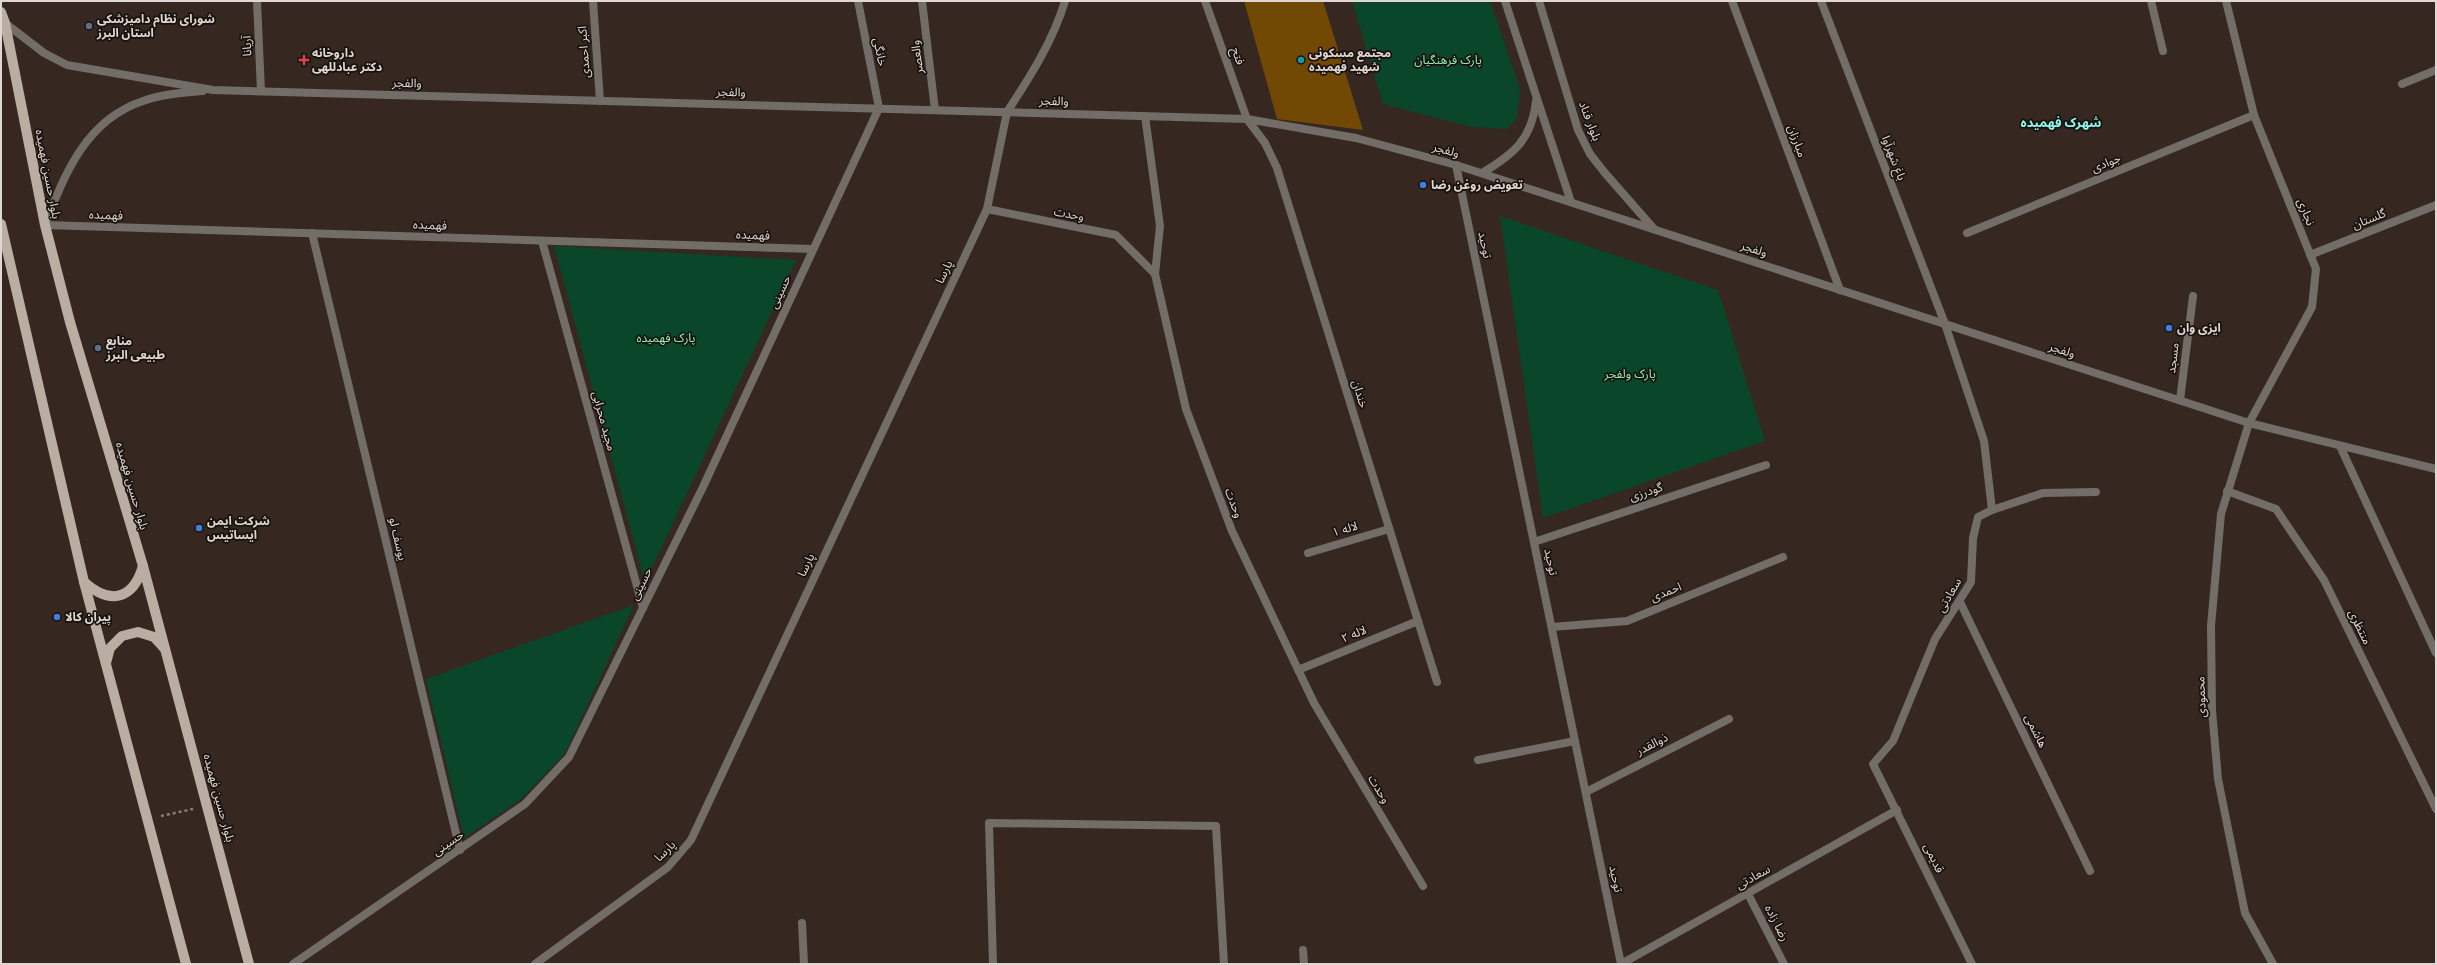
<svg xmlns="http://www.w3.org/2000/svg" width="2437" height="965" font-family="'DM Sans','Noto Sans Arabic',sans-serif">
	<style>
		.green { fill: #0a4629 }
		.building { fill: #724904 }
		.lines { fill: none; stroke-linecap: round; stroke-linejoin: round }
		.path { stroke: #8a7e79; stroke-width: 2.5; stroke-dasharray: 3 3; stroke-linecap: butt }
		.service { stroke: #726d67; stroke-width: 8 }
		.minor { stroke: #726d67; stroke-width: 8 }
		.tertiary { stroke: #726d67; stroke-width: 8 }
		.primary { stroke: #baaea3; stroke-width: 10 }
		.service-dot { fill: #5c6f8a; stroke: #18120f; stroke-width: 1.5 }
		.health-dot { fill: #e0444e; stroke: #18120f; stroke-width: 1.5 }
		.culture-dot { fill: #0f9aa8; stroke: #18120f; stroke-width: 1.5 }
		.shop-dot { fill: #3f7fe0; stroke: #18120f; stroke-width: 1.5 }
		.labels { text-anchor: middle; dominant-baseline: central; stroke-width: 3.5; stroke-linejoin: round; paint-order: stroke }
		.poi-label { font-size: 12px; font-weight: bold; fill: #e0d6d2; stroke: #18120f; text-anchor: start }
		.street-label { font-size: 12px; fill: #e0d6d2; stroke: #18120f }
		.park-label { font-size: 12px; fill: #91f0b6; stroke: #18120f }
		.neighbourhood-label { font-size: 13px; font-weight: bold; fill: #8df7ec; stroke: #18120f }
	</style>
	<rect width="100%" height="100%" fill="#362821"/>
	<g class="green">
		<path d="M 1352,1 L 1490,1 L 1520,89 L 1517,118 L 1507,129 L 1471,127 L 1383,104 Z"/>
		<path d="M 1500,216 L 1718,290 L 1765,441 L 1543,518 Z"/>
		<path d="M 554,246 L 796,260 L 645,583 Z"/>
		<path d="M 634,605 L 565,753 L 521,799 L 464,838 L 426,679 Z"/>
	</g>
	<path class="building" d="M 1244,1 L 1323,1 L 1363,130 L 1277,119 Z"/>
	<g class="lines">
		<path class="path" d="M 161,816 L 193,809"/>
		<g class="service">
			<path d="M 2402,84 L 2436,70"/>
			<path d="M 1145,116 L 1160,226 L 1155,274"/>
			<path d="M 987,209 L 1116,235 L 1155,274 L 1186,409 L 1232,531 L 1314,703 L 1423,886"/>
			<path d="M 802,923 L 804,964"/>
			<path d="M 1303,950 L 1304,964"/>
			<path d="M 993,964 L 989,823 L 1216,826 L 1224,964"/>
		</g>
		<g class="minor">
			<path d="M 257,1 L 261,91"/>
			<path d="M 593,1 L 600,101"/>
			<path d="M 858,1 L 879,108"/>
			<path d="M 922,1 L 935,110"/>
			<path d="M 1205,1 L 1247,119 L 1265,143 L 1277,168 L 1437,682"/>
			<path d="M 1732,1 L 1840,290"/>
			<path d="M 1821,1 L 1945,324 L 1984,441 L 1992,510"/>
			<path d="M 2151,1 L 2163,51"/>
			<path d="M 1007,112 C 1030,77 1053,41 1065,1"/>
			<path d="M 45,225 L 813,249"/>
			<path d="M 312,233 L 460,850"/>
			<path d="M 1967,233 L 2254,115"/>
			<path d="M 542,241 L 643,608"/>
			<path d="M 2310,255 L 2436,205"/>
			<path d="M 2180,400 L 2193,296"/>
			<path d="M 2249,423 L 2221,514 L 2211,626 L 2212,710 L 2218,779 L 2245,913 L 2273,964"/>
			<path d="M 2340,446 L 2436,653"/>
			<path d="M 2227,491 L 2276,509 L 2324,580 L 2436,809"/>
			<path d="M 1534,542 L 1766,465"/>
			<path d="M 1308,553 L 1389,529"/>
			<path d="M 1960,602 L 2090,871"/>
			<path d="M 1552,627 L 1627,621 L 1783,557"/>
			<path d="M 1298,670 L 1418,621"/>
			<path d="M 1478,760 L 1575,741"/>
			<path d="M 1586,792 L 1729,719"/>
			<path d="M 1748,894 L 1784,964"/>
			<path d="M 1621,964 L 1897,810"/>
			<path d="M 1972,964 L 1873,764 L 1893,741 L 1935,639 L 1971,582 L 1973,538 L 1978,517 L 1992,510 L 2043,493 L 2096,492"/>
		</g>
		<g class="tertiary">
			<path d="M 1505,1 L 1571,202"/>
			<path d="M 1539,1 L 1578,130 L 1590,154 L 1605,173 L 1654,229"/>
			<path d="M 2226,1 L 2254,115 L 2316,269 L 2312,307 L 2249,423"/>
			<path d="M 5,23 L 44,53 L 67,65 L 213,90 L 1247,119 L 1356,138 L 1456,165 L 2249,423 L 2436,469"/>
			<path d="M 1456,165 L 1621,964"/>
			<path d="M 1482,173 C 1514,154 1532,139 1536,101"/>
			<path d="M 45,225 C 65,173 86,120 143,101 C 162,94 183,93 203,91"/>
			<path d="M 293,964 L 525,804 L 569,757 L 703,487 L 879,108"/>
			<path d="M 535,964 L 668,867 L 691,840 L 987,209 L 1007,112"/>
		</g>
		<g class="primary">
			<path d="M 1,12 L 5,23 L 45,225 L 70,322 L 143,566 L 249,964"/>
			<path d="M 1,224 L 84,582 L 186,964"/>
			<path d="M 84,582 C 110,605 133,600 143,566"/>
			<path d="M 106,663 L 110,648 L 122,636 L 138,632 L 154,637 L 164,648"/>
		</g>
	</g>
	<g class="service-dot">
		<circle cx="89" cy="26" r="4"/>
		<circle cx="98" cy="348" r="4"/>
	</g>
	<path class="health-dot" d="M302 54h4v4h4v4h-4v4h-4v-4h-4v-4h4z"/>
	<circle class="culture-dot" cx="1301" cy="60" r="4"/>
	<g class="shop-dot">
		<circle cx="1423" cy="185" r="4"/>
		<circle cx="2169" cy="328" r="4"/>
		<circle cx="199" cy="528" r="4"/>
		<circle cx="57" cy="617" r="4"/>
	</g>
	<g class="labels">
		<g class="poi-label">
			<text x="97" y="19">شورای نظام دامپزشکی<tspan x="97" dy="14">استان البرز</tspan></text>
			<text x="312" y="53">داروخانه<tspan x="312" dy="14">دکتر عبادللهی</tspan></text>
			<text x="1309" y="53">مجتمع مسکونی<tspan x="1309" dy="14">شهید فهمیده</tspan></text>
			<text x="1431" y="185">تعویض روغن رضا</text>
			<text x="2177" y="328">ایزی وان</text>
			<text x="106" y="341">منابع<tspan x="106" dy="14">طبیعی البرز</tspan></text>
			<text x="207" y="521">شرکت ایمن<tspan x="207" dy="14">ایساتیس</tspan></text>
			<text x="65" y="617">پیران کالا</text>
		</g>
		<g class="street-label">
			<text transform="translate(247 46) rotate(-92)">آریانا</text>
			<text transform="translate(584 52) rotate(-94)">اکبر احمدی</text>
			<text transform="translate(880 52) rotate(79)">خانگی</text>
			<text transform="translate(1238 56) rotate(70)">فتح</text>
			<text transform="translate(917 57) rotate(-97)">والعصر</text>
			<text transform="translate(407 83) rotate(2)">والفجر</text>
			<text transform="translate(731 92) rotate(2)">والفجر</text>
			<text transform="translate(1054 101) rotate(2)">والفجر</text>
			<text transform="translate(1590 121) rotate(69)">بلوار قناد</text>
			<text transform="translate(1797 141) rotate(70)">مبارزان</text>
			<text transform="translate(1446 150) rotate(16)">ولفجر</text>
			<text transform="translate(1894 158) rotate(69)">باغ شهرآوا</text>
			<text transform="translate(2106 163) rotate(-22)">جوادی</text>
			<text transform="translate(48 174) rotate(79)">بلوار حسین فهمیده</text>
			<text transform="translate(2306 212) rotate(68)">نجاری</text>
			<text transform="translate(1069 214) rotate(11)">وحدت</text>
			<text transform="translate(106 215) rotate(2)">فهمیده</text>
			<text transform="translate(2369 219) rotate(-22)">گلستان</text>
			<text transform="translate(430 225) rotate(2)">فهمیده</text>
			<text transform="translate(753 235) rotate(2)">فهمیده</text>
			<text transform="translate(1485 245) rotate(78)">توحید</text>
			<text transform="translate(1754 249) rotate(18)">ولفجر</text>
			<text transform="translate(944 272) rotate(-65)">پارسا</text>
			<text transform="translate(780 292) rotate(-65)">حسینی</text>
			<text transform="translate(2062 350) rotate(18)">ولفجر</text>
			<text transform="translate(2173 358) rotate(-83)">مسجد</text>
			<text transform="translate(1360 394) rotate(73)">خندان</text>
			<text transform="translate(604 421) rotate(75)">مجید محرابی</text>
			<text transform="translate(132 486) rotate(74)">بلوار حسین فهمیده</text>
			<text transform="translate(1646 492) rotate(-18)">گودرزی</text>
			<text transform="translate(1234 503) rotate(69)">وحدت</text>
			<text transform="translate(1345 529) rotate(-16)">لاله ۱</text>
			<text transform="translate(398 539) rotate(77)">یوسف لو</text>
			<text transform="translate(1551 562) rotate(78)">توحید</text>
			<text transform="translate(806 565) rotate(-65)">پارسا</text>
			<text transform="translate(641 584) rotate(-64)">حسینی</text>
			<text transform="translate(1666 592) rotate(-22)">احمدی</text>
			<text transform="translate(1949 595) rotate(-60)">سعادتی</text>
			<text transform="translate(2360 627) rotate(64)">منتظری</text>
			<text transform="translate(1354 634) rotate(-23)">لاله ۲</text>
			<text transform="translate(2201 697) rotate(-92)">محمودی</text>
			<text transform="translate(2036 731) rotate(64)">هاشمی</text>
			<text transform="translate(1652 744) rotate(-27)">ذوالقدر</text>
			<text transform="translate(1379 789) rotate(59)">وحدت</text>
			<text transform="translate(219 798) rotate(75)">بلوار حسین فهمیده</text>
			<text transform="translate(448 843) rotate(-35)">حسینی</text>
			<text transform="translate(665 851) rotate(-45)">پارسا</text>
			<text transform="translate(1934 858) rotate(64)">قدیمی</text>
			<text transform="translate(1753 877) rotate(-29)">سعادتی</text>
			<text transform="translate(1616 879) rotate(78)">توحید</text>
			<text transform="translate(1777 923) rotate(63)">رضا زاده</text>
		</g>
		<g class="park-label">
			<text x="1448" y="60">پارک فرهنگیان</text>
			<text x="666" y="338">پارک فهمیده</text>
			<text x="1630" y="374">پارک ولفجر</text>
		</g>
		<g class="neighbourhood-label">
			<text x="2061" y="122">شهرک فهمیده</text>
		</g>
	</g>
	<rect width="2437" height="965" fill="none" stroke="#e0d6d2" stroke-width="4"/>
</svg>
